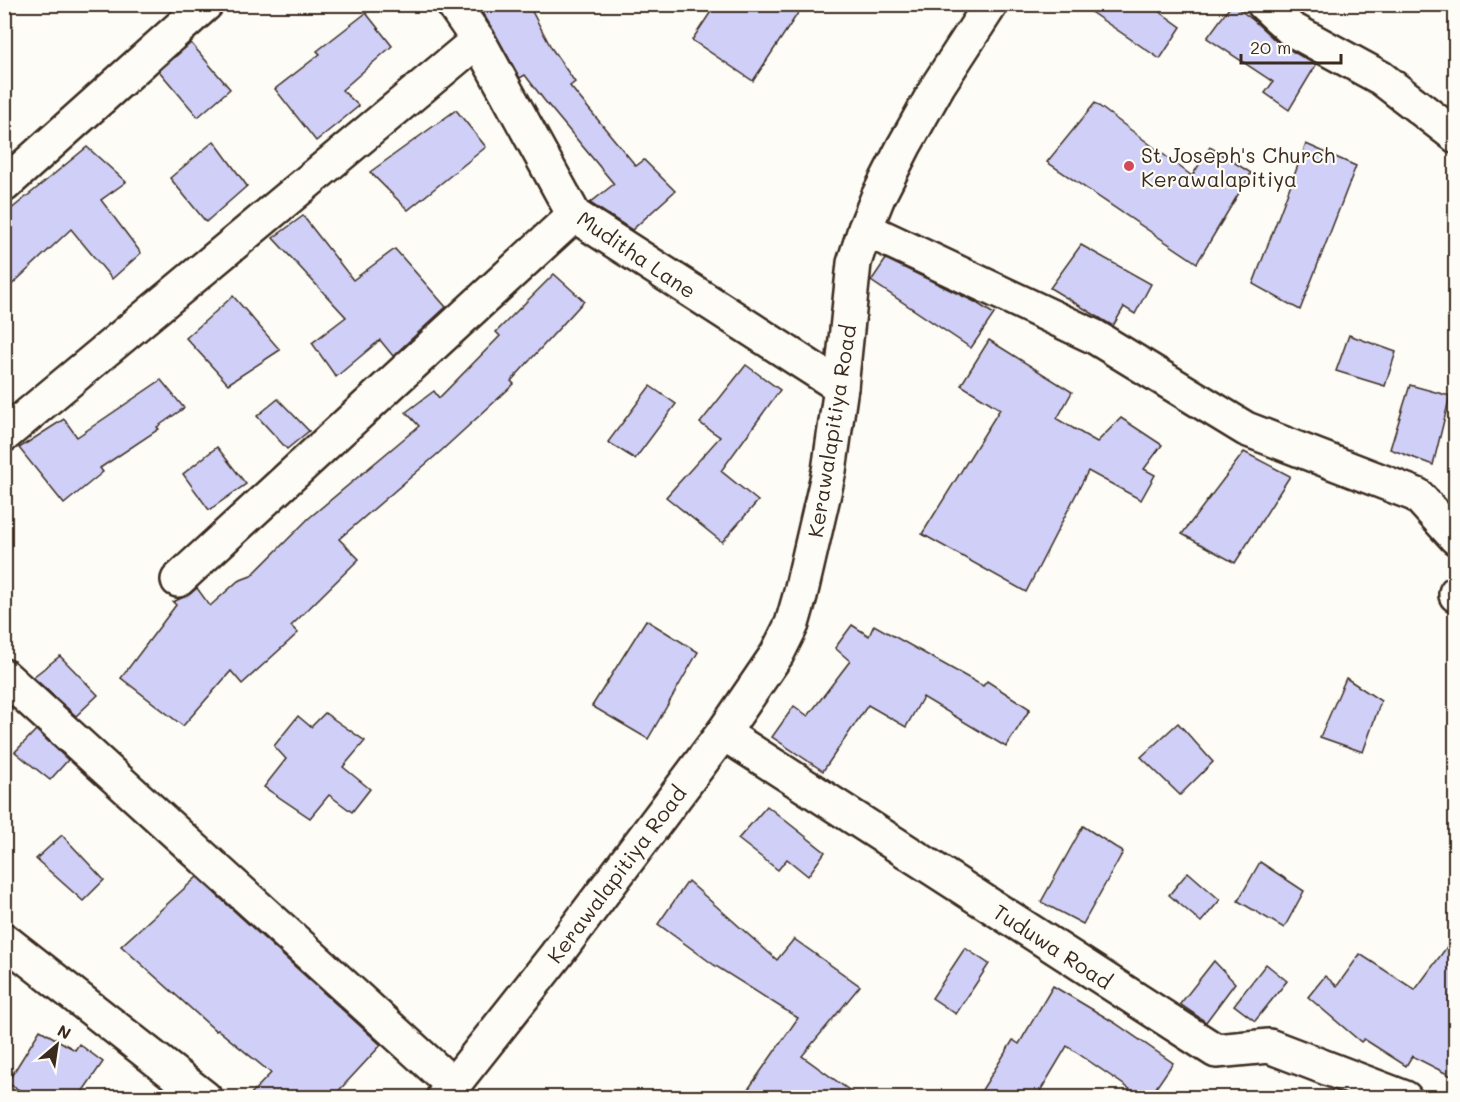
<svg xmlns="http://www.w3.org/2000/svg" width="1460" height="1102" font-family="Mali,sans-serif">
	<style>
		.building { fill: #cfcff7; stroke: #3b2a1e; stroke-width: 1.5 }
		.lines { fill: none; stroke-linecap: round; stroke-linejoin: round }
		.street-casing { stroke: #3b2a1e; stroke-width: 38 }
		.secondary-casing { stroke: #3b2a1e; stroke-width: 38 }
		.street { stroke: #fdfcf7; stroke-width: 33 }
		.secondary { stroke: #fdfcf7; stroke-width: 33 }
		.poi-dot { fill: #d1495b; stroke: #fdfcf7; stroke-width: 2 }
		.labels { text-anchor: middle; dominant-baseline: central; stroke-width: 4.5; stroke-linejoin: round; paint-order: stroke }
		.poi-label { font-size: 21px; fill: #3b2a1e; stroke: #fdfcf7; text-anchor: start }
		.street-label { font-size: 21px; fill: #3b2a1e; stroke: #fdfcf7 }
	</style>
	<rect width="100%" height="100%" fill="#fdfcf7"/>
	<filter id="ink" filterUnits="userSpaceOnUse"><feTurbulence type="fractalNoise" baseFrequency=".0167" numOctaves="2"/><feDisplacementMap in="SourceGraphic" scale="12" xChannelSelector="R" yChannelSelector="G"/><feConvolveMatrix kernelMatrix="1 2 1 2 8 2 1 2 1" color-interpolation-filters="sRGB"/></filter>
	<g filter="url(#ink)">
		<g class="building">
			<path d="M 478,4 L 528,4 L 552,49 L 575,82 L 570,86 L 636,166 L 644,160 L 675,191 L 632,230 L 590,203 L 614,184 L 544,100 L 525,75 L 520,78 Z"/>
			<path d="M 716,4 L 804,4 L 753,81 L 692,40 Z"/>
			<path d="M 1079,4 L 1149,4 L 1181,27 L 1160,59 Z"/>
			<path d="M 1232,4 L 1253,20 L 1278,43 L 1316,65 L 1289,110 L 1265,93 L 1273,82 L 1207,38 Z"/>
			<path d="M 366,13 L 392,46 L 342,90 L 359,106 L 316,141 L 275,89 L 320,54 L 317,51 Z"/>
			<path d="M 191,43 L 230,89 L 198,117 L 159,71 Z"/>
			<path d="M 1095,103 L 1192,176 L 1210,147 L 1251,173 L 1197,263 L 1047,162 Z"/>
			<path d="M 456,110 L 486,147 L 408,210 L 370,172 Z"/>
			<path d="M 214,141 L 247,186 L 206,222 L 170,178 Z"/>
			<path d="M 1306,144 L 1356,166 L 1300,310 L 1253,284 Z"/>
			<path d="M 87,147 L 126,182 L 101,200 L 141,253 L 112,279 L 71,229 L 4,292 L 4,215 Z"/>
			<path d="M 303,216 L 353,280 L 395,249 L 446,307 L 393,356 L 380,340 L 336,377 L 312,343 L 346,317 L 273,238 Z"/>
			<path d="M 1081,245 L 1151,284 L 1135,314 L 1124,307 L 1113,326 L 1050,288 Z"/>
			<path d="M 886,259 L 975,302 L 994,314 L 971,348 L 871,281 Z"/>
			<path d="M 554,274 L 584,301 L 511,381 L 514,384 L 441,451 L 339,539 L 359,559 L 291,626 L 298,633 L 242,684 L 231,671 L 183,726 L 121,678 L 176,605 L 173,602 L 190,594 L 197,588 L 210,606 L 238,581 L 251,576 L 309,518 L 419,426 L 406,412 L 434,391 L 439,398 L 500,336 L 496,332 Z"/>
			<path d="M 233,296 L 280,350 L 228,384 L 186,338 Z"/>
			<path d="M 1349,335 L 1396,352 L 1385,386 L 1336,371 Z"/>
			<path d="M 989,340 L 1072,392 L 1057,419 L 1097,442 L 1121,418 L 1162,445 L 1144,469 L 1155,475 L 1141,500 L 1088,471 L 1026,592 L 922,534 L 1000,409 L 961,385 Z"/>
			<path d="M 746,365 L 780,390 L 721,471 L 758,501 L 722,542 L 666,497 L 720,437 L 700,423 Z"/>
			<path d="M 161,380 L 184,408 L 157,427 L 159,429 L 100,468 L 103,472 L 64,504 L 19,448 L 64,419 L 77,437 Z"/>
			<path d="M 1410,385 L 1450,396 L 1433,465 L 1390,449 Z"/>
			<path d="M 650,386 L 676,404 L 635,459 L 608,442 Z"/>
			<path d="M 278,399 L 309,431 L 287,449 L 257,416 Z"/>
			<path d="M 217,447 L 246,484 L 209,510 L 183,474 Z"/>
			<path d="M 1244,452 L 1290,476 L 1235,563 L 1182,534 Z"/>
			<path d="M 646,620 L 698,652 L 648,739 L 592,706 Z"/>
			<path d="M 852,625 L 869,636 L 874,625 L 983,686 L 987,681 L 1030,709 L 1006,747 L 923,697 L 906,727 L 868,705 L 823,771 L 772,737 L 794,706 L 808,716 L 850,661 L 835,648 Z"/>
			<path d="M 60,656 L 98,695 L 76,716 L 33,677 Z"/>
			<path d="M 1346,678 L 1381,701 L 1363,752 L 1320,737 Z"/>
			<path d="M 325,713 L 365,741 L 343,767 L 370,789 L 352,812 L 329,795 L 310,818 L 264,787 L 286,759 L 274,746 L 298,716 L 311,727 Z"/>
			<path d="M 1178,723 L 1213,762 L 1180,795 L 1141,757 Z"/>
			<path d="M 36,730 L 68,760 L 50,780 L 15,752 Z"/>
			<path d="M 767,806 L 825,852 L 808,876 L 787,859 L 778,870 L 738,839 Z"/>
			<path d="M 1083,826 L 1123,852 L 1083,924 L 1041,902 Z"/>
			<path d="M 62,835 L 104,880 L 83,901 L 36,859 Z"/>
			<path d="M 1260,862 L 1304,891 L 1284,928 L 1238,901 Z"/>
			<path d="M 1188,872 L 1220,900 L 1201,922 L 1169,895 Z"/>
			<path d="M 197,877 L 381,1045 L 332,1098 L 247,1098 L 271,1073 L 218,1030 L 216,1031 L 121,946 Z"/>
			<path d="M 688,881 L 777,960 L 794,939 L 860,986 L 802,1056 L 860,1098 L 742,1098 L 798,1018 L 714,965 L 658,924 Z"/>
			<path d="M 1455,936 L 1455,1078 L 1412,1056 L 1406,1066 L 1364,1039 L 1361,1042 L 1308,997 L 1325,976 L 1337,986 L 1360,954 L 1415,990 Z"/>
			<path d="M 965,948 L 989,964 L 956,1014 L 932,998 Z"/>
			<path d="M 1214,961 L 1235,983 L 1206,1022 L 1180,1004 Z"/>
			<path d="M 1266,964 L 1287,981 L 1255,1021 L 1234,1005 Z"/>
			<path d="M 1053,986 L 1115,1023 L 1173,1063 L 1149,1098 L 1143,1098 L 1067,1046 L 1036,1098 L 977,1098 L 1013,1040 L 1019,1044 Z"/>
			<path d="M 40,1030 L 75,1050 L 79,1044 L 103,1062 L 78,1098 L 33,1098 L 7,1083 Z"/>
		</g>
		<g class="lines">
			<defs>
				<g id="street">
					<path d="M 453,4 L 478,40 L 574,215 L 841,387"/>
					<path d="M 1264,4 L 1291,29 L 1381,78 L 1456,136"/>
					<path d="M 4,185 L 206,4"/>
					<path d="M 865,229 L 1095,337 L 1246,429 L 1417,495 L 1456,538"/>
					<path d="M 4,435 L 478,40"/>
					<path d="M 178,580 L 574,215"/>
					<path d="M 1456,593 L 1456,595"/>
					<path d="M 4,676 L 453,1085"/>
					<path d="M 723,733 L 1216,1051 L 1269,1046 L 1405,1098"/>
					<path d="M 4,940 L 205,1098"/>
				</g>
				<path id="secondary" d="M 443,1098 L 556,955 L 723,733 L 777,654 L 792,624 L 800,596 L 829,471 L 841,387 L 854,263 L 865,229 L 878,197 L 904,146 L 939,84 L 991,4"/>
			</defs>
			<use href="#street" class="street-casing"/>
			<use href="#secondary" class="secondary-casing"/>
			<use href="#street" class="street"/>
			<use href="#secondary" class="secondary"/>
		</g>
	</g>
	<circle class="poi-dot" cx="1129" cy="166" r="6"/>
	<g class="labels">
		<g class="poi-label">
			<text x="1141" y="154">St Joseph's Church<tspan x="1141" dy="24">Kerawalapitiya</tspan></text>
		</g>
		<g class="street-label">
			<text transform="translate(637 254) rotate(34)">Muditha Lane</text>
			<text transform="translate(831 431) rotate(-81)">Kerawalapitiya Road</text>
			<text transform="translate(616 874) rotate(-53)">Kerawalapitiya Road</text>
			<text transform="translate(1053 946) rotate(33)">Tuduwa Road</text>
		</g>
	</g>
	<rect width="1460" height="1102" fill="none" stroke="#fdfcf7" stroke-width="24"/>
	<rect x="12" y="12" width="1436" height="1078" fill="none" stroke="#3b2a1e" stroke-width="2" filter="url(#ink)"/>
	<g transform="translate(57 1045) rotate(29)" stroke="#fdfcf7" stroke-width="4.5" paint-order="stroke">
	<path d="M0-4.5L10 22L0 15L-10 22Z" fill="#3b2a1e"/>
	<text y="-9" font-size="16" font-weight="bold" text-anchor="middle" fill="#3b2a1e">N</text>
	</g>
	<path d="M1241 54v9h100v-9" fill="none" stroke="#3b2a1e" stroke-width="3"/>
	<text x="1250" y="54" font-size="18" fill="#3b2a1e" stroke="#fdfcf7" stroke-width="4.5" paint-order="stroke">20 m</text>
</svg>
